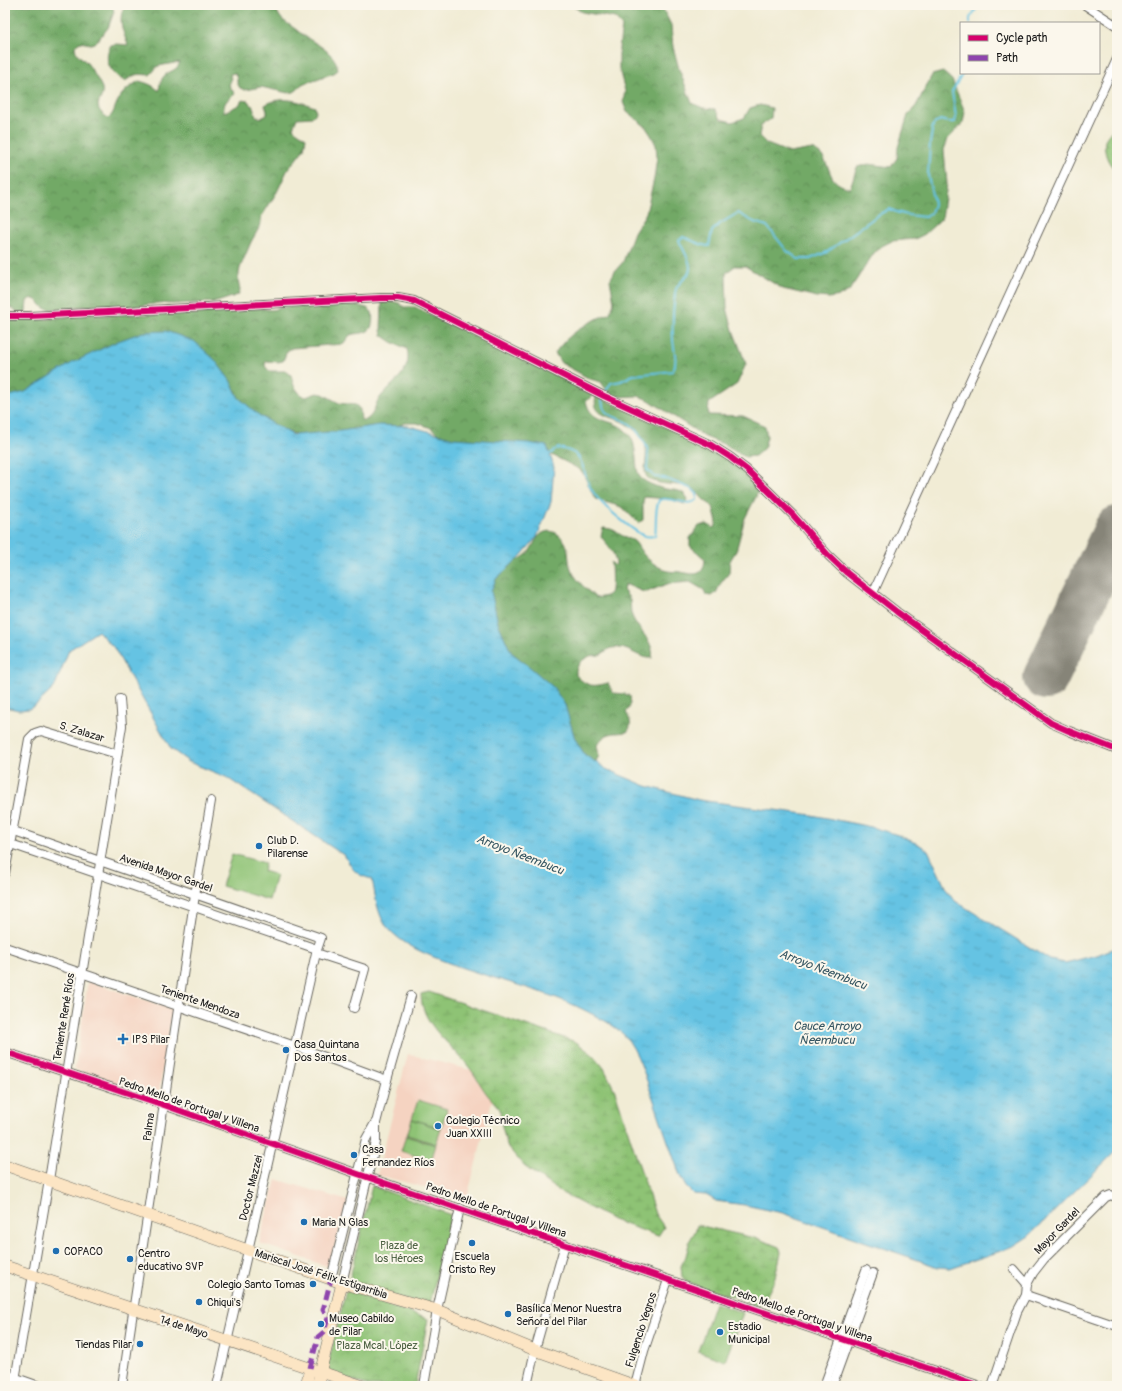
<svg xmlns="http://www.w3.org/2000/svg" width="1122" height="1391" font-family="Pangolin,sans-serif">
	<style>
		.built { fill: #f5d3c1 }
		.grass { fill: #8ec375; stroke: #557048 }
		.forest { fill: url(#forest-crowns); stroke: #476241 }
		.wetland { fill: url(#wetland-marsh); stroke: #557048 }
		.park { fill: url(#park-crowns); stroke: #557048 }
		.water { fill: url(#water-ripples); stroke: #407080 }
		.lines { fill: none; stroke-linecap: round; stroke-linejoin: round }
		.stream { stroke: #65c3e3; stroke-width: 2 }
		.runway { stroke: #868478; stroke-width: 46 }
		.minor-casing { stroke: #67655d; stroke-width: 10 }
		.secondary-casing { stroke: #67655d; stroke-width: 12 }
		.minor { stroke: #fff; stroke-width: 8 }
		.secondary { stroke: #fce5c4; stroke-width: 11 }
		.quiet { stroke: #8e44ad; stroke-width: 5; stroke-dasharray: 10 5; stroke-linecap: butt }
		.cycleway-casing { stroke: #fbf7ec; stroke-width: 8 }
		.cycleway { stroke: #d6006c; stroke-width: 6 }
		.poi-dot { fill: #1f6fb2; stroke: #fbf7ec; stroke-width: 1.5 }
		.labels { text-anchor: middle; dominant-baseline: central; stroke-width: 4; stroke-linejoin: round; paint-order: stroke }
		.street-label { font-size: 11px; fill: #1c1c1c; stroke: #fbf7ec }
		.poi-label { font-size: 11px; fill: #1c1c1c; stroke: #fbf7ec; text-anchor: start }
		.park-label { font-size: 11px; fill: #4a5f40; stroke: #fbf7ec }
		.water-label { font-size: 12px; font-style: italic; fill: #365662; stroke: #fbf7ec }
	</style>
	<defs>
		<pattern id="forest-crowns" width="20" height="18" patternUnits="userSpaceOnUse"><rect width="20" height="18" fill="#72a966"/><path d="M2 6a3 3 0 1 1 6 0M12 15a3 3 0 1 1 6 0" fill="none" stroke="#5d8953"/></pattern>
		<pattern id="wetland-marsh" width="20" height="14" patternUnits="userSpaceOnUse"><rect width="20" height="14" fill="#8ec375"/><path d="M1 5h8M5 5V1M11 12h8M15 12V8" fill="none" stroke="#7aa765"/></pattern>
		<pattern id="park-crowns" width="20" height="18" patternUnits="userSpaceOnUse"><rect width="20" height="18" fill="#8ec375"/><path d="M2 6a3 3 0 1 1 6 0M12 15a3 3 0 1 1 6 0" fill="none" stroke="#7aa765"/></pattern>
		<pattern id="water-ripples" width="26" height="14" patternUnits="userSpaceOnUse"><rect width="26" height="14" fill="#65c3e3"/><path d="M2 4q2-2 4 0t4 0M15 11q2-2 4 0t4 0" fill="none" stroke="#57a7c2"/></pattern>
	</defs>
	<rect width="100%" height="100%" fill="#fbf7ec"/>
	<filter id="ink" filterUnits="userSpaceOnUse"><feTurbulence type="fractalNoise" baseFrequency=".025" numOctaves="2"/><feDisplacementMap in="SourceGraphic" scale="8" xChannelSelector="R" yChannelSelector="G"/><feConvolveMatrix kernelMatrix="1 2 1 2 8 2 1 2 1" color-interpolation-filters="sRGB"/></filter>
	<filter id="wash" filterUnits="userSpaceOnUse"><feTurbulence type="fractalNoise" baseFrequency=".012" numOctaves="4" result="noise"/><feDisplacementMap in="SourceGraphic" scale="16" xChannelSelector="R" yChannelSelector="G"/><feGaussianBlur stdDeviation="0.9" result="paint"/><feColorMatrix in="noise" values="0 0 0 0 0 0 0 0 0 0 0 0 0 0 0 0 0 1.4 0 .05"/><feComposite in="paint" operator="in"/></filter>
	<g filter="url(#wash)">
		<rect width="100%" height="100%" fill="#f1ecd5"/>
		<g class="built">
			<path d="M 88,981 L 172,1009 L 158,1099 L 75,1069 Z"/>
			<path d="M 408,1054 L 498,1077 L 467,1198 L 377,1175 Z"/>
			<path d="M 276,1179 L 348,1201 L 329,1267 L 259,1243 Z"/>
		</g>
		<g class="grass">
			<path d="M 232,854 L 265,863 L 263,871 L 276,875 L 269,900 L 222,886 Z"/>
			<path d="M 418,1100 L 447,1109 L 441,1128 L 412,1119 Z"/>
			<path d="M 412,1119 L 441,1129 L 436,1144 L 407,1135 Z"/>
			<path d="M 406,1136 L 436,1145 L 431,1161 L 401,1151 Z"/>
			<path d="M 715,1303 L 743,1313 L 725,1361 L 698,1351 Z"/>
		</g>
		<g class="forest">
			<path d="M 5,5 L 112,5 L 114,12 L 108,28 L 96,42 L 91,44 L 80,42 L 75,46 C 75,55 82,57 87,63 C 91,68 100,83 102,88 C 105,102 88,104 108,118 C 115,114 114,106 119,99 C 123,91 131,86 139,81 C 147,83 153,85 159,91 C 161,67 175,76 180,62 L 158,66 L 150,75 C 135,74 138,73 125,81 C 111,75 102,59 111,45 L 117,44 L 128,45 C 123,32 117,19 125,5 L 256,5 L 277,11 C 280,19 284,21 291,26 C 296,29 301,34 306,37 C 318,45 337,54 338,70 L 334,73 L 302,84 L 298,89 L 294,92 L 288,93 L 261,87 L 245,90 L 240,88 L 237,83 L 237,78 L 235,73 L 230,74 L 231,80 L 229,85 L 235,94 C 228,99 223,102 224,112 L 239,105 L 242,100 L 248,101 L 252,105 L 256,116 L 261,118 L 267,115 L 267,110 L 265,105 C 281,95 298,101 315,107 L 316,113 L 312,117 L 297,118 L 293,128 C 297,133 302,134 306,138 L 304,149 L 287,171 L 277,192 L 262,216 L 259,228 L 251,242 L 240,268 L 238,279 L 240,290 L 238,295 L 217,302 L 173,304 L 156,303 L 154,304 L 127,307 L 105,305 L 77,307 L 72,309 L 49,309 L 44,308 L 36,300 L 31,298 L 27,301 L 26,312 C 19,313 16,312 11,307 L 5,308 Z"/>
			<path d="M 571,5 L 657,5 L 663,9 L 671,25 L 673,47 L 679,69 L 692,103 L 703,108 L 715,109 L 721,119 L 732,122 L 744,118 L 750,108 L 760,105 L 772,108 L 771,119 L 761,125 L 759,136 L 767,144 L 790,153 L 812,149 C 815,151 820,153 822,156 C 833,171 827,183 850,188 L 857,167 L 868,164 L 891,167 L 897,158 L 898,147 L 908,115 L 916,106 L 932,75 L 943,72 L 952,80 L 965,112 L 963,123 L 948,139 L 944,150 L 947,184 L 942,218 L 925,234 L 915,239 L 892,241 L 882,246 L 874,253 L 849,291 L 840,296 L 829,298 L 817,297 L 783,289 L 745,266 L 735,266 L 726,273 L 727,308 L 733,330 L 746,364 L 737,384 L 709,403 L 708,415 L 743,416 L 765,426 L 767,437 L 764,448 L 755,456 L 745,457 L 726,445 L 705,437 L 649,400 L 638,396 L 616,397 L 607,391 L 601,382 L 590,379 L 561,363 L 555,353 C 567,334 590,321 610,313 L 614,302 L 610,280 L 615,271 L 623,262 L 634,232 L 646,213 L 654,179 L 657,157 L 656,145 L 651,135 L 645,126 L 627,112 L 623,102 L 625,91 L 619,69 L 619,48 L 622,26 L 615,18 L 582,12 Z"/>
			<path d="M 388,300 L 399,303 L 404,307 L 415,307 L 593,393 L 591,398 L 586,401 C 591,425 612,417 626,431 C 641,444 632,472 642,479 C 647,483 655,486 661,488 C 672,491 683,488 688,499 L 685,504 L 669,499 L 644,497 L 643,503 L 643,520 L 638,523 L 622,507 L 595,499 L 583,473 L 579,469 L 554,456 L 543,453 L 516,452 L 442,436 L 429,427 L 417,423 L 405,423 L 395,427 L 300,435 L 283,431 L 104,350 L 83,358 L 5,413 L 5,317 L 47,319 L 82,315 L 199,314 L 217,310 L 259,308 L 271,310 L 285,307 L 355,305 L 367,308 L 372,312 C 373,318 374,329 366,332 C 361,334 355,333 350,335 L 343,344 L 292,348 L 287,351 L 283,361 L 278,362 L 266,361 L 265,366 L 269,371 L 286,371 L 291,375 L 294,386 L 301,395 L 306,397 L 317,393 L 323,394 L 339,403 L 356,405 L 360,409 L 361,420 L 366,420 C 376,413 373,407 379,399 C 391,383 413,372 407,349 L 392,342 L 382,335 L 381,330 L 382,302 Z"/>
			<path d="M 596,396 L 725,454 L 759,486 L 756,497 L 745,518 L 736,551 L 730,561 L 729,573 L 721,583 L 716,593 L 712,596 L 706,595 L 704,590 L 690,582 L 667,584 L 647,592 L 641,591 L 625,584 L 623,590 C 625,593 629,597 630,600 C 631,606 630,611 632,616 C 638,631 655,641 652,658 C 640,659 631,649 620,648 C 607,646 608,652 599,655 C 597,656 595,655 593,655 C 583,658 575,665 576,675 C 587,687 593,687 608,683 L 613,693 L 625,694 L 630,696 C 631,703 631,707 626,712 C 630,720 633,725 627,732 C 612,734 607,731 597,745 L 599,756 L 596,761 L 591,763 L 488,622 L 487,588 C 493,582 503,568 510,564 C 517,559 521,560 528,553 C 534,546 536,535 545,532 C 553,529 561,535 565,542 C 569,549 568,558 570,566 C 574,579 586,589 596,598 C 600,597 606,597 609,594 C 613,592 611,568 611,562 L 615,566 L 616,563 L 613,553 L 601,536 L 603,528 C 617,529 614,532 625,537 C 628,539 631,539 634,541 C 639,546 641,553 647,558 C 652,563 661,569 668,571 C 672,572 677,571 681,572 C 694,575 704,577 705,559 L 690,546 L 690,538 L 699,526 L 707,524 L 714,528 L 717,523 L 713,507 C 710,503 706,503 703,499 C 699,495 696,489 689,487 C 677,483 657,486 648,478 C 639,470 655,449 638,433 C 634,429 628,425 623,422 C 610,416 591,416 596,396 Z"/>
		</g>
		<g class="wetland">
			<path d="M 1114,128 L 1117,128 L 1117,170 C 1108,166 1103,151 1105,141 C 1106,136 1111,132 1114,128 Z"/>
			<path d="M 429,992 L 576,1042 L 593,1055 L 604,1068 L 615,1091 L 655,1214 L 664,1227 L 658,1236 L 613,1220 L 560,1192 L 524,1166 L 507,1146 L 501,1122 L 500,1109 C 496,1104 490,1098 486,1093 C 479,1083 473,1071 465,1062 C 448,1042 421,1023 421,994 Z"/>
			<path d="M 697,1225 L 759,1239 L 779,1247 L 781,1253 L 774,1281 L 764,1301 L 760,1304 L 754,1305 L 739,1298 L 707,1290 L 686,1281 L 682,1277 L 681,1266 L 686,1256 L 690,1240 L 696,1230 Z"/>
		</g>
		<g class="park">
			<path d="M 372,1186 L 451,1215 L 429,1308 L 349,1282 Z"/>
			<path d="M 346,1290 L 428,1319 L 415,1386 L 369,1386 L 326,1372 Z"/>
		</g>
		<path class="water" d="M 166,331 L 194,341 L 214,359 L 230,380 L 239,398 L 260,416 L 293,435 L 340,431 L 379,425 L 409,426 L 454,438 L 529,443 L 547,446 L 554,467 L 551,502 L 537,537 L 520,557 L 496,579 L 491,591 L 498,623 L 511,652 L 531,668 L 553,687 L 565,705 L 575,739 L 585,755 L 606,769 L 646,786 L 699,800 L 812,815 L 871,827 L 898,835 L 918,844 L 928,850 L 946,889 L 955,901 L 1050,960 L 1065,963 L 1097,955 L 1117,947 L 1117,1150 L 1029,1236 L 1015,1245 L 998,1252 L 950,1268 L 938,1267 L 783,1213 L 745,1205 L 716,1201 L 706,1195 L 693,1194 L 686,1187 L 681,1178 C 671,1151 662,1124 653,1098 C 646,1079 638,1050 624,1035 C 615,1026 605,1021 594,1015 C 549,990 497,981 449,963 C 428,955 403,946 387,927 C 377,915 375,893 372,879 C 356,875 353,871 345,856 L 226,777 L 189,762 L 171,749 L 114,648 L 98,631 L 69,650 L 54,688 L 36,705 L 29,709 L 19,710 L 5,707 L 5,397 L 25,392 L 72,363 L 118,341 L 143,332 Z"/>
		<g class="lines">
			<g class="stream">
				<path d="M 970,23 L 970,18 L 979,5"/>
				<path d="M 604,393 L 611,383 L 621,381 L 633,375 L 673,371 C 678,361 674,351 673,340 C 672,325 673,309 675,294 C 676,280 690,279 690,268 C 690,258 682,249 679,240 L 683,237 C 692,240 701,246 709,246 L 712,231 L 721,223 L 738,213 L 754,222 L 767,226 L 787,251 L 798,259 L 810,259 L 827,252 L 878,215 L 889,209 C 901,215 913,216 926,217 L 931,213 L 934,204 L 928,175 L 930,143 L 933,125 L 940,120 L 948,122 L 955,122 L 956,117 L 952,92 L 963,73"/>
				<path d="M 549,455 L 558,448 C 587,452 580,467 590,487 C 593,493 599,500 603,504 C 610,511 637,534 645,536 C 648,537 652,536 655,536 C 657,524 654,511 659,500 C 671,495 685,508 697,500 L 697,494 L 692,489 L 664,478 L 655,477 L 647,470 C 647,463 649,454 647,448 C 645,442 636,429 631,425 C 619,415 602,420 602,398"/>
			</g>
			<path class="runway" d="M 1046,677 L 1117,529"/>
		</g>
	</g>
	<g filter="url(#ink)">
		<g class="lines">
			<defs>
				<g id="minor">
					<path d="M 1085,5 L 1117,26"/>
					<path d="M 5,316 L 29,316 L 381,298 L 398,298 L 414,301 L 604,396 L 711,445 L 730,457 L 747,470 L 793,515 L 828,555 L 847,573 L 897,612 L 1051,723 L 1069,731 L 1117,750"/>
					<path d="M 873,593 L 1117,59"/>
					<path d="M 5,828 L 321,938 L 316,953 L 217,1386"/>
					<path d="M 5,842 L 317,949"/>
					<path d="M 5,873 L 29,739 L 35,733 L 41,731 L 117,754"/>
					<path d="M 5,947 L 295,1046 L 387,1080"/>
					<path d="M 316,953 L 365,969 L 354,1008"/>
					<path d="M 5,1052 L 164,1105 L 358,1174 L 980,1386"/>
					<path d="M 1014,1269 L 1027,1284"/>
					<path d="M 331,1279 L 366,1139 L 375,1123"/>
					<path d="M 342,1283 L 376,1142 L 376,1123 L 387,1080 L 411,996"/>
					<path d="M 1026,1295 L 1117,1326"/>
					<path d="M 5,1374 L 39,1386"/>
					<path d="M 14,1386 L 49,1180 L 122,726 L 120,699"/>
					<path d="M 122,1386 L 195,895 L 211,801"/>
					<path d="M 424,1386 L 437,1310 L 460,1208"/>
					<path d="M 527,1386 L 535,1350 L 565,1244"/>
					<path d="M 635,1386 L 644,1351 L 668,1280"/>
					<path d="M 824,1386 L 866,1270"/>
					<path d="M 832,1386 L 873,1273"/>
					<path d="M 992,1386 L 1017,1312 L 1026,1295 L 1027,1284 L 1033,1273 L 1044,1259 L 1106,1197 L 1111,1195 L 1117,1198"/>
				</g>
				<g id="secondary">
					<path d="M 5,1165 L 342,1283 L 437,1310 L 535,1350 L 636,1386"/>
					<path d="M 5,1266 L 363,1386"/>
					<path d="M 306,1386 L 310,1368"/>
					<path d="M 317,1386 L 342,1283"/>
				</g>
			</defs>
			<use href="#minor" class="minor-casing"/>
			<use href="#secondary" class="secondary-casing"/>
			<use href="#minor" class="minor"/>
			<use href="#secondary" class="secondary"/>
			<path class="quiet" d="M 310,1368 L 318,1337 L 324,1332 L 328,1318 L 323,1310 L 331,1279"/>
			<defs>
				<g id="cycleway">
					<path d="M 5,316 L 29,316 L 381,298 L 398,298 L 414,301 L 604,396 L 711,445 L 730,457 L 747,470 L 793,515 L 828,555 L 847,573 L 897,612 L 1051,723 L 1069,731 L 1117,750"/>
					<path d="M 5,1052 L 164,1105 L 358,1174 L 980,1386"/>
				</g>
			</defs>
			<use href="#cycleway" class="cycleway-casing"/>
			<use href="#cycleway" class="cycleway"/>
		</g>
	</g>
	<g class="poi-dot">
		<circle cx="259" cy="846" r="4"/>
		<path d="M121 1033h4v4h4v4h-4v4h-4v-4h-4v-4h4z"/>
		<circle cx="286" cy="1050" r="4"/>
		<circle cx="438" cy="1126" r="4"/>
		<circle cx="354" cy="1155" r="4"/>
		<circle cx="304" cy="1222" r="4"/>
		<circle cx="472" cy="1243" r="4"/>
		<circle cx="56" cy="1251" r="4"/>
		<circle cx="130" cy="1259" r="4"/>
		<circle cx="313" cy="1284" r="4"/>
		<circle cx="199" cy="1302" r="4"/>
		<circle cx="508" cy="1314" r="4"/>
		<circle cx="321" cy="1324" r="4"/>
		<circle cx="720" cy="1332" r="4"/>
		<circle cx="140" cy="1344" r="4"/>
	</g>
	<g class="labels">
		<g class="street-label">
			<text transform="translate(82 732) rotate(17)">S. Zalazar</text>
			<text transform="translate(166 873) rotate(19)">Avenida Mayor Gardel</text>
			<text transform="translate(200 1002) rotate(19)">Teniente Mendoza</text>
			<text transform="translate(64 1017) rotate(-81)">Teniente René Ríos</text>
			<text transform="translate(189 1105) rotate(19)">Pedro Mello de Portugal y Villena</text>
			<text transform="translate(149 1127) rotate(-82)">Palma</text>
			<text transform="translate(251 1188) rotate(-76)">Doctor Mazzei</text>
			<text transform="translate(496 1210) rotate(19)">Pedro Mello de Portugal y Villena</text>
			<text transform="translate(1057 1231) rotate(-46)">Mayor Gardel</text>
			<text transform="translate(321 1274) rotate(18)">Mariscal José Félix Estigarribia</text>
			<text transform="translate(802 1315) rotate(19)">Pedro Mello de Portugal y Villena</text>
			<text transform="translate(184 1327) rotate(18)">14 de Mayo</text>
			<text transform="translate(641 1330) rotate(-72)">Fulgencio Yegros</text>
		</g>
		<g class="poi-label">
			<text x="267" y="840">Club D.<tspan x="267" dy="13">Pilarense</tspan></text>
			<text x="132" y="1039">IPS Pilar</text>
			<text x="294" y="1044">Casa Quintana<tspan x="294" dy="13">Dos Santos</tspan></text>
			<text x="446" y="1120">Colegio Técnico<tspan x="446" dy="13">Juan XXIII</tspan></text>
			<text x="362" y="1149">Casa<tspan x="362" dy="13">Fernandez Ríos</tspan></text>
			<text x="312" y="1222">Maria N Glas</text>
			<text x="64" y="1251">COPACO</text>
			<text x="138" y="1253">Centro<tspan x="138" dy="13">educativo SVP</tspan></text>
			<text x="472" y="1256" text-anchor="middle">Escuela<tspan x="472" dy="13">Cristo Rey</tspan></text>
			<text x="305" y="1284" text-anchor="end">Colegio Santo Tomas</text>
			<text x="207" y="1302">Chiqui's</text>
			<text x="516" y="1308">Basílica Menor Nuestra<tspan x="516" dy="13">Señora del Pilar</tspan></text>
			<text x="329" y="1318">Museo Cabildo<tspan x="329" dy="13">de Pilar</tspan></text>
			<text x="728" y="1326">Estadio<tspan x="728" dy="13">Municipal</tspan></text>
			<text x="132" y="1344" text-anchor="end">Tiendas Pilar</text>
		</g>
		<g class="park-label">
			<text x="399" y="1245">Plaza de<tspan x="399" dy="13">los Héroes</tspan></text>
			<text x="377" y="1345">Plaza Mcal. López</text>
		</g>
		<g class="water-label">
			<text transform="translate(520 855) rotate(21)">Arroyo Ñeembucu</text>
			<text transform="translate(823 970) rotate(21)">Arroyo Ñeembucu</text>
			<text x="827" y="1026">Cauce Arroyo<tspan x="827" dy="14">Ñeembucu</tspan></text>
		</g>
	</g>
	<rect width="1122" height="1391" fill="none" stroke="#fbf7ec" stroke-width="20"/>
	<rect x="960" y="22" width="140" height="52" fill="#fbf7ec" stroke="#a29f99"/>
	<rect x="968" y="35" width="20" height="6" fill="#d6006c" stroke="#a29f99"/>
	<text x="996" y="42" font-size="12" fill="#1c1c1c">Cycle path</text>
	<rect x="968" y="55" width="20" height="6" fill="#8e44ad" stroke="#a29f99"/>
	<text x="996" y="62" font-size="12" fill="#1c1c1c">Path</text>
</svg>
